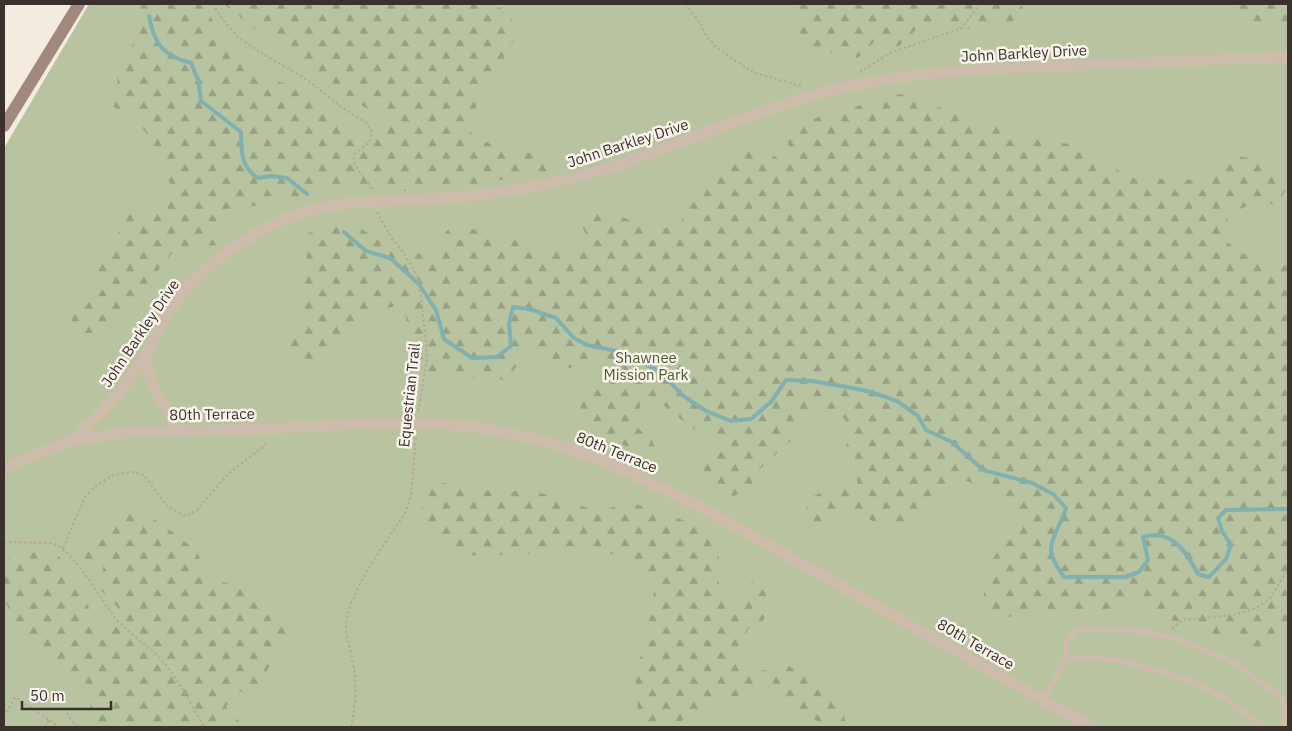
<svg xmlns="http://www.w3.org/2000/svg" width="1292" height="731" font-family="'IBM Plex Sans',sans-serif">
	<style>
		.green { fill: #b8c4a0 }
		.forest { fill: url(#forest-firs) }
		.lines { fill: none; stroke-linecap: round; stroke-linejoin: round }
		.stream { stroke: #7fb0b2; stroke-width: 4 }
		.path { stroke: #b9a596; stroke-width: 2; stroke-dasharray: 2.5 2.5; stroke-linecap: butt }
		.service { stroke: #cdbbac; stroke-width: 5.5 }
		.minor { stroke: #cdbbac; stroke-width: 11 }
		.secondary { stroke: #a18a7d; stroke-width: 12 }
		.labels { text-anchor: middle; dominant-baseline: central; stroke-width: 5; stroke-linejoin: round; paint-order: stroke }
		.street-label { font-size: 15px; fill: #3b302b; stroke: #fbf5ee }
		.park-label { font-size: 15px; fill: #4a5a2e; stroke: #fbf5ee }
	</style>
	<defs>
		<pattern id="forest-firs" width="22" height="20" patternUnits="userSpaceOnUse" patternTransform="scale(1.25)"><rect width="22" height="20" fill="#b8c4a0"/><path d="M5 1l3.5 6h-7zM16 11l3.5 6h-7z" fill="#97a083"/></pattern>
	</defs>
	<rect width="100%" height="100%" fill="#f4ebe1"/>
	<path class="green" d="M 89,4 L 1288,4 L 1288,727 L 4,727 L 4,148 Z"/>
	<g class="forest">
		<path d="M 141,4 L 205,4 C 210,20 238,61 252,69 C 272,81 295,87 317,94 L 328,122 L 349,124 L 364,144 L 387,121 L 302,68 L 224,4 L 491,4 L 509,12 L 518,34 L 464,128 L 495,147 L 542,155 L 564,169 L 515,177 L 461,188 L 403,191 L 309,186 L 300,200 L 232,209 L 218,245 L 176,248 L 152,278 L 133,306 L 93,333 L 75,333 L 71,316 L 102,291 L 99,285 L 97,260 L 115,253 L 120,224 L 129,213 L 154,213 L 170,184 L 160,156 L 136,117 L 123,113 L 111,105 L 119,91 L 115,67 C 137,48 138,31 141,4 Z"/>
		<path d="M 798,4 L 1022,4 L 1024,18 L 984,29 L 919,27 L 898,47 L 874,42 L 858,58 L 801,47 Z"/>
		<path d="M 1218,4 L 1288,4 L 1288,27 L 1242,19 Z"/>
		<path d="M 900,94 L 1032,139 L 1084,146 L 1129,178 L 1187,180 L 1218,176 L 1236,156 L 1255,159 L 1288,183 L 1288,186 L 1277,205 L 1256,202 L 1229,214 L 1223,238 L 1240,253 L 1285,265 L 1288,263 L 1288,635 L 1260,650 C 1220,638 1181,619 1139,613 L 1138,595 L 1131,594 L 1126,598 L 1119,610 L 1034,609 L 1003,619 L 986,616 L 982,576 L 1019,518 L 997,492 L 961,479 L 937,493 L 916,522 L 877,523 L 844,508 L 808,530 L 802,521 L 810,498 L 837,484 L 858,492 L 856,470 L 844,451 L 849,438 L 845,419 L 827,409 L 811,413 L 800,432 L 759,470 L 749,491 L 733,496 L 704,485 L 698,467 L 716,461 L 711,439 L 692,428 L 658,401 L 640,405 L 637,427 L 652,440 L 659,459 L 642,448 L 632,450 L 599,431 L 580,407 L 585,391 L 606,386 L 618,377 L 615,364 L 593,356 L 570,368 L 546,357 L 528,342 L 509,380 L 415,374 L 403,361 L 408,345 L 406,316 L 395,306 L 372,312 L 357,336 L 335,338 L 326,354 L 304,371 L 290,346 L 303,320 L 308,233 L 352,223 L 400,253 L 432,254 L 442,236 L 453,224 L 572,255 L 594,248 L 582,227 L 600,207 L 656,232 L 682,221 L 697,189 L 720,162 L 747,142 L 765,150 L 780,160 L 790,150 L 784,127 Z"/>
		<path d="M 435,481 C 457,486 479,490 502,492 C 509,493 517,490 524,490 C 551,493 575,507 601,510 C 610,510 618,503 627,503 C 646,505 702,524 713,539 C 724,554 715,570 720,587 C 722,592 728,597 731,602 L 743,597 L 752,582 L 764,580 C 766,595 773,628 749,628 L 733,655 L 741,668 L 761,671 L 787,665 L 818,682 L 843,708 L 846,727 L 825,727 L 798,707 L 763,689 L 714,702 L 681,721 L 649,725 L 638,711 L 635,674 L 644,645 L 656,581 L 636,563 L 603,551 L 566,547 L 524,554 L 457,556 C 441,541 415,522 423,497 C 424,492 431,486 435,481 Z"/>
		<path d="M 126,504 L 161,523 L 197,551 L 207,577 L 236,586 L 275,608 L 290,638 L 248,697 L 237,689 L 226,707 L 240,722 L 237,727 L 88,727 L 89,711 L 95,689 L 33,649 L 19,636 L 17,623 L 4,600 L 4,561 L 23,551 L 58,555 L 78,582 L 94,620 L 113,624 L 119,609 L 99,588 L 104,564 L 83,560 L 77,547 L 97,535 Z"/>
	</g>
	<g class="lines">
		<g class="stream">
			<path d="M 149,16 C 154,44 163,56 191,63 L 198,80 L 201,101 L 241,132 C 241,152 241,167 258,178 L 271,176 L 287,178 L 307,194"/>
			<path d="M 344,232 L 366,251 L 390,258 L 418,283 L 436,310 L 444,339 L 472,358 L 497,357 L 511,346 L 509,324 L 513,307 L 529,309 L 556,318 L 574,338 L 587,345 L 621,352 L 661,372 L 682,395 L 706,411 L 731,421 L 751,419 L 771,402 L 786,380 L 812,381 L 847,387 L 871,392 L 897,401 L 918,416 L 926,430 L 952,442 L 983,470 L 1032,483 L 1053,494 L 1066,508 C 1063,520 1051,537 1051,549 C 1051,559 1059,570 1064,577 L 1125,577 L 1139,572 L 1148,560 L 1143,537 C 1172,529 1186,551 1198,574 L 1209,577 L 1226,559 L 1231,545 L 1222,531 L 1218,518 L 1226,510 L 1288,509"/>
		</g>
		<g class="path">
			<path d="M 212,4 L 227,25 L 238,37 L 255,49 L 309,81 L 341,107 L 365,122 L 372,131 L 370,141 C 366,146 359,149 355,154 C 348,164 369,181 373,191"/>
			<path d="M 686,4 L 702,26 L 706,36 L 716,47 L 734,60 L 755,73 L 801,86"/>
			<path d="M 860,72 L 890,53 L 962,28 L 980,4"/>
			<path d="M 377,212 L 392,239 L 401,249 L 419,279 L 426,342 L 427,359 L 418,412"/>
			<path d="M 4,542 L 51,543 C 73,548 100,599 115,618 C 131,636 153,648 168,668 C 182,686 193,708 204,727"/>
			<path d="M 63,548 L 85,497 L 97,485 L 113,475 L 133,472 L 144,475 L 167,506 L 185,516 L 191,514 L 197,510 L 228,474 L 263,447 L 267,442"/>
			<path d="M 1172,629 L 1182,620 L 1233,615 L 1256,608 L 1268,600 L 1272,595 L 1288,569"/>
			<path d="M 67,713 L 72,721 L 80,727"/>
			<path d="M 4,717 L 15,697 L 59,727"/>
			<path d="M 45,727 L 49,720"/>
			<path d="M 351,727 C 354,711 357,694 355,678 C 354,662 347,643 346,629 C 345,596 387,541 405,513 L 411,496 L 416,436"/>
		</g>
		<g class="service">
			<path d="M 1066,659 L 1094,658 L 1128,662 L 1194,682 L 1225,698 L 1264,727"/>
			<path d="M 1044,700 L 1066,659 L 1067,641 L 1076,629 L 1133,630 L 1176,638 L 1232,662 L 1281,697 L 1285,709 L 1283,727"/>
		</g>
		<g class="minor">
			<path d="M 147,352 C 146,392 165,397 177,430"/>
			<path d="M 72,441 C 93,420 114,401 131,377 C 149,351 161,322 180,297 C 199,273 225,251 252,236 C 271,225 292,215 313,210 C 343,202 375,202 407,200 C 451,198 496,195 540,185 C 575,178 610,169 643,156 C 711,132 776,102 846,87 C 917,71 988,69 1060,66 C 1136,63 1212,60 1288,57"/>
			<path d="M 4,469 L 24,459 L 72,441 L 129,432 L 268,429 L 356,424 L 441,424 L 481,428 L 532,438 L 571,449 L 620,468 L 715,515 L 1091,727"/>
		</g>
		<path class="secondary" d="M 4,126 L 79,4"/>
	</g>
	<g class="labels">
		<g class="street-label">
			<text transform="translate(1024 53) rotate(-3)">John Barkley Drive</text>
			<text transform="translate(628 143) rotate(-18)">John Barkley Drive</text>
			<text transform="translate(140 333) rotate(-56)">John Barkley Drive</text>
			<text transform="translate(409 395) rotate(-84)">Equestrian Trail</text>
			<text transform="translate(212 414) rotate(-1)">80th Terrace</text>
			<text transform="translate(617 452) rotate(22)">80th Terrace</text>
			<text transform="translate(976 644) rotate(30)">80th Terrace</text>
		</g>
		<g class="park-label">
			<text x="646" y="357">Shawnee<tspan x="646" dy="17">Mission Park</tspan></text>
		</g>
	</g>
	<rect width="1292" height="731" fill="none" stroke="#3b302b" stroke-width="10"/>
	<path d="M22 701v8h89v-8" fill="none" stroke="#3b302b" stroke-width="2.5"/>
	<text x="30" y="701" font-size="15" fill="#3b302b" stroke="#fbf5ee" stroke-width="4" paint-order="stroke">50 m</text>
</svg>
